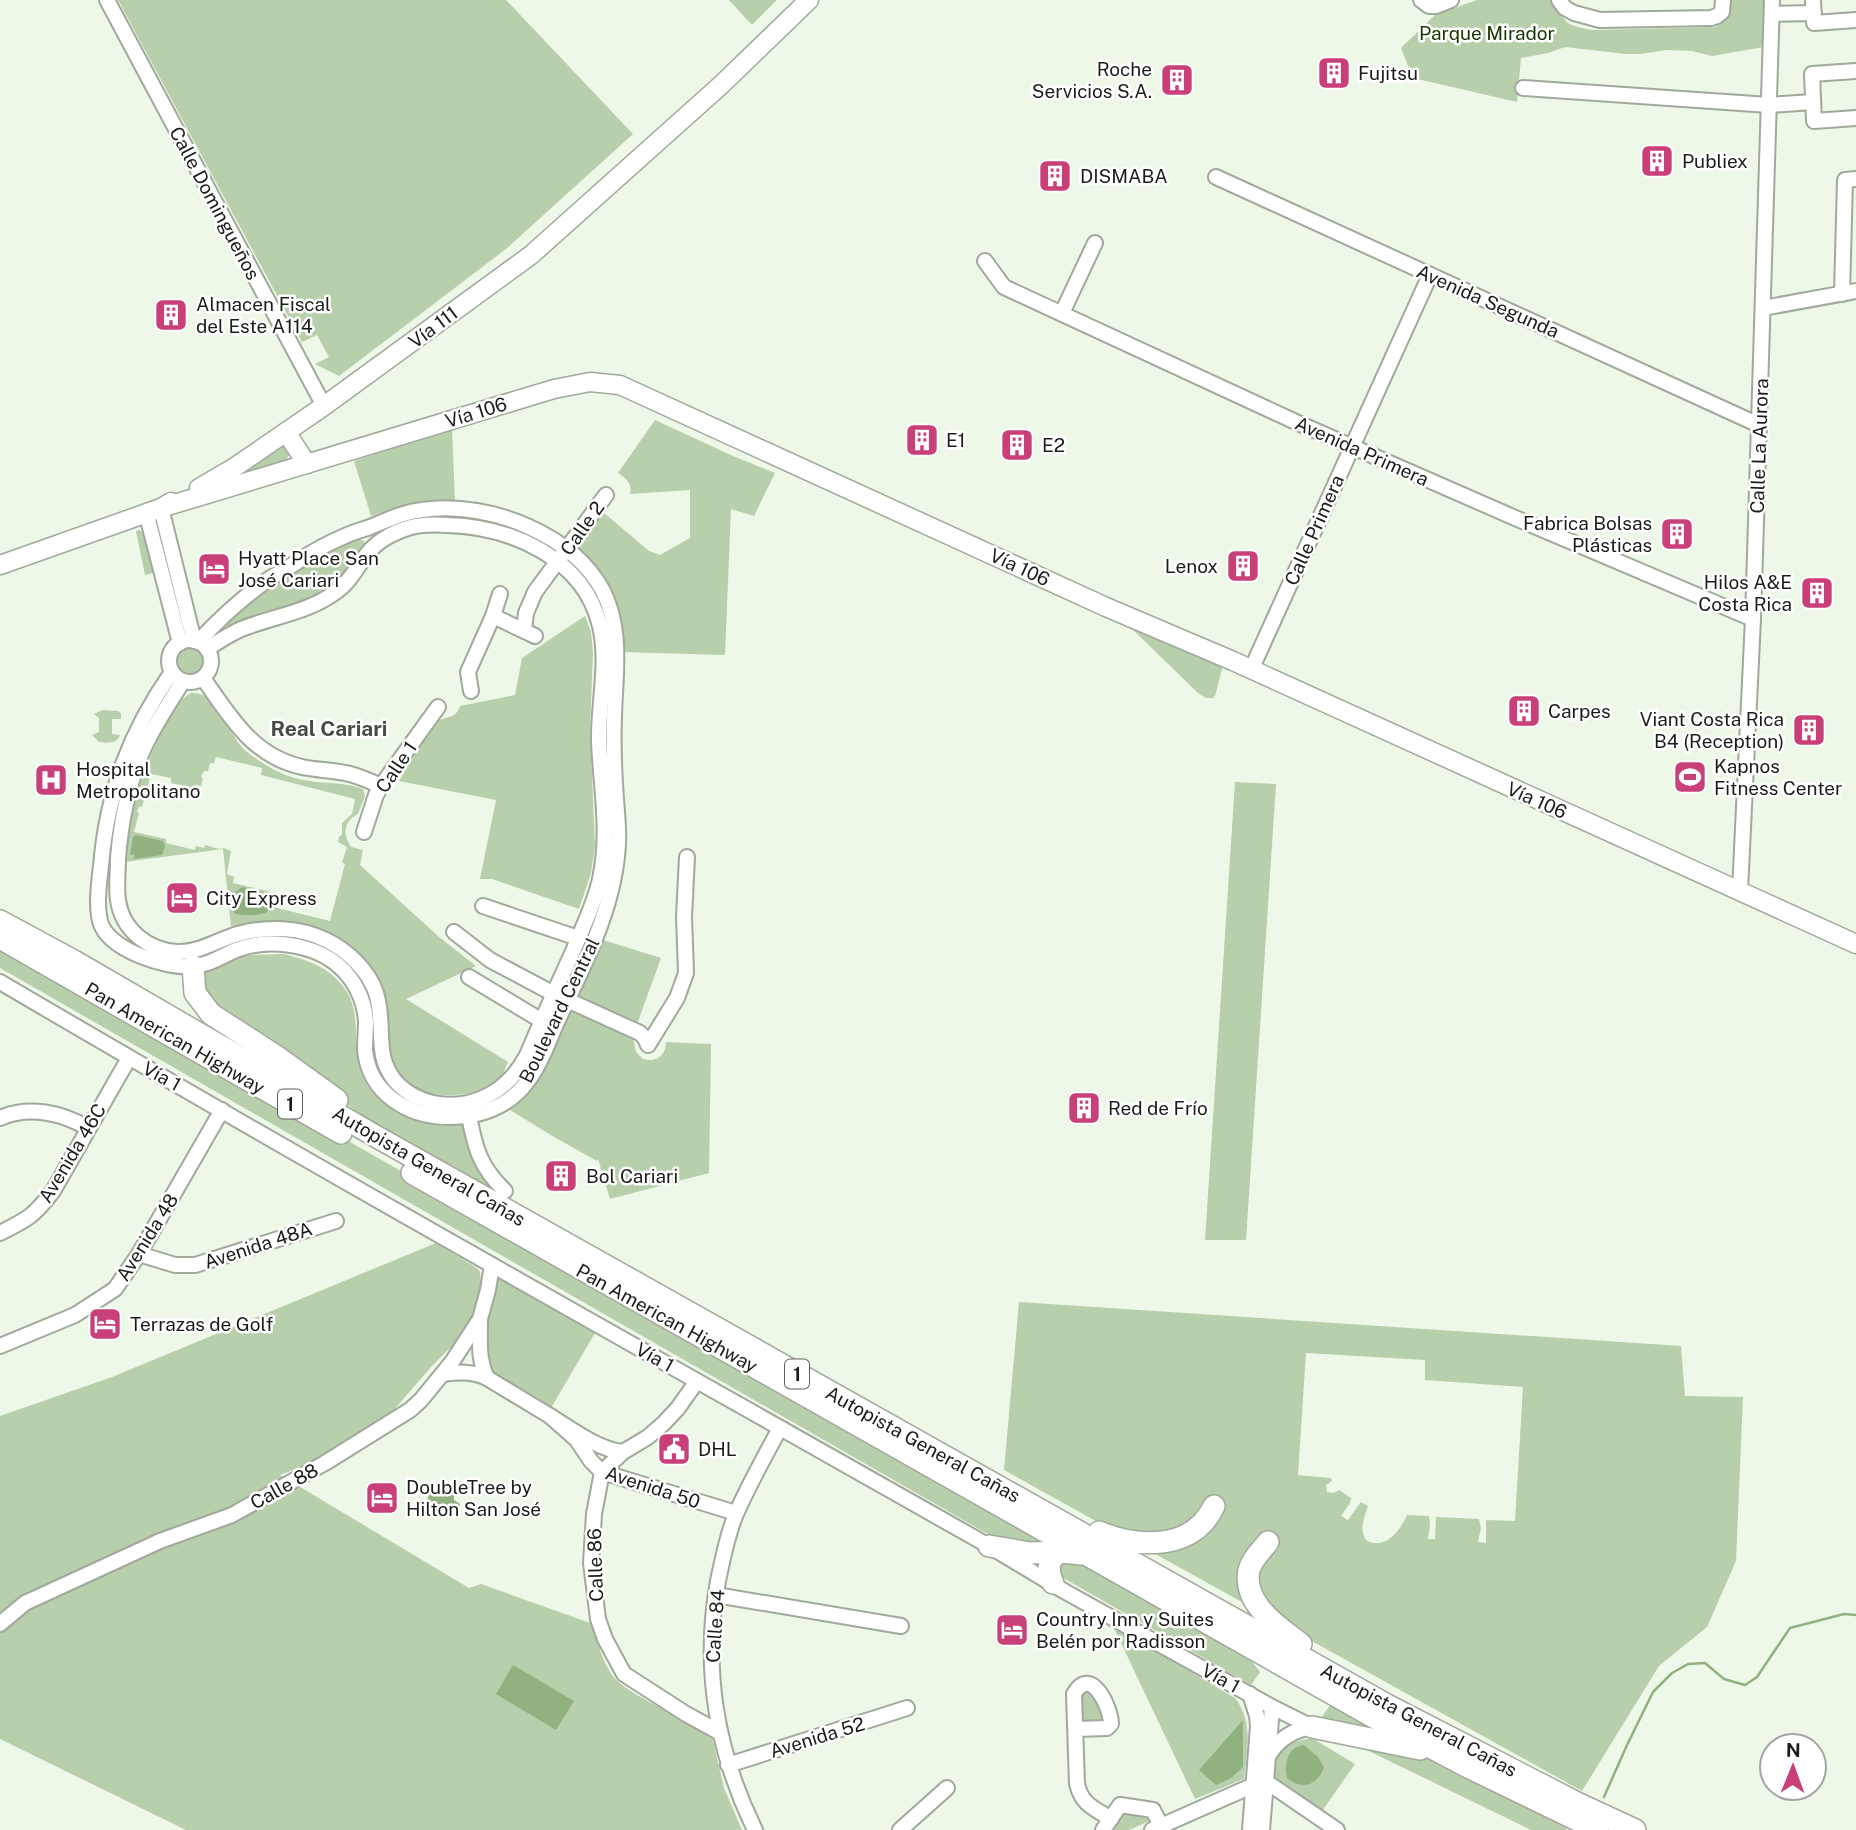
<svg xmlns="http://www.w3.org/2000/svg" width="1856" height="1830" font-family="'Public Sans',sans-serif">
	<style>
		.green { fill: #b7cfaa; fill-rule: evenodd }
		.water { fill: #91b180 }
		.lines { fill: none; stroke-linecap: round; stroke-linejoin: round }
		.stream { stroke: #91b180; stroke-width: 2.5 }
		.minor-casing { stroke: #a0a99b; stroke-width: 18 }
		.major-casing { stroke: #a0a99b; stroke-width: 21 }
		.highway-casing { stroke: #a0a99b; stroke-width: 24 }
		.minor { stroke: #fff; stroke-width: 14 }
		.major { stroke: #fff; stroke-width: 18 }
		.highway { stroke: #fff; stroke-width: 21 }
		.labels { text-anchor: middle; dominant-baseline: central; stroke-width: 5; stroke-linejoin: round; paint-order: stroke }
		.shield { fill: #fff; stroke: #5e615d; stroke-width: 2 }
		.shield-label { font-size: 18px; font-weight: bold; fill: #191d18 }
		.park-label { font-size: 19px; fill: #183500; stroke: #fff }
		.poi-label { font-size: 19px; fill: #191d18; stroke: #fff; text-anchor: start }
		.street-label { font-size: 19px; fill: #191d18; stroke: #fff }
		.neighbourhood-label { font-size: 21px; font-weight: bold; fill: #454d41; stroke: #fff }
	</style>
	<rect width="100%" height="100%" fill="#eef8e9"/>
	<g class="green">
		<path d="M 118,0 L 506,0 L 633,134 L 506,249 L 339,376 L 315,364 L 329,357 L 317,335 L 302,342 Z"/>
		<path d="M 729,0 L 777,0 L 752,25 Z"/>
		<path d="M 1477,0 L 1556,0 C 1564,24 1566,25 1592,30 L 1715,27 C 1729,19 1729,16 1729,0 L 1766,0 L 1764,47 L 1712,56 L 1692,51 L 1667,50 L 1640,54 L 1626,54 L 1565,47 L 1548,53 L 1521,58 L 1517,102 L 1413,78 L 1401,48 L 1435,15 Z"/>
		<path d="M 655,420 L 733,456 L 775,473 L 754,516 L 731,509 L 725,655 L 623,652 L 621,622 L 609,588 L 578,549 L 580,542 L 603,512 L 649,551 L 660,555 L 690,538 L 690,490 L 630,494 C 632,483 627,479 618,473 Z"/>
		<path d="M 452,428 L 455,504 C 425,504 398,506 371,516 L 354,461 Z"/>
		<path d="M 279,445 L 285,446 L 289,449 L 289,455 L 286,460 L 237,477 Z"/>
		<path d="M 139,530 L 143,533 L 153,573 L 145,575 L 136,531 Z"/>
		<path d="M 357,538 L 364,541 L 365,549 L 338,582 L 313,600 L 228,627 L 226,623 L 259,592 L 328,546 Z"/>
		<path d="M 585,616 L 591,632 L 593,653 L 590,729 L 595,846 L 591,873 L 579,909 L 492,879 L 480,879 L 496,800 L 399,781 C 409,765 423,737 434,724 C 443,714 455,722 460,706 L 515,695 L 522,658 Z"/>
		<path d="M 1126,623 L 1223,665 L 1215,696 L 1213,698 L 1206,698 L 1198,693 Z"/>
		<circle cx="190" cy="662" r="15"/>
		<path d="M 191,693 C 221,691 227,736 247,752 C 267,767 285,778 310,781 C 327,784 345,782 363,789 L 365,796 L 358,814 C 344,821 342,834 351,847 L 363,850 L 360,865 L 438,936 L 476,966 L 406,999 L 508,1062 C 506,1066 505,1069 504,1072 C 485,1102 418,1103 398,1074 C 382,1052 390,1020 384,995 C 380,977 363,953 346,945 C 335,939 322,937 310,933 C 301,930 290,924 280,923 C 264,921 247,924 231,926 L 223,849 L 125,862 C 128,845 129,826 133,808 C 140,782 166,705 191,693 ZM 216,757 L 262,768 L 261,775 L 355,799 L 352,814 L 342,823 L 342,835 L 339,837 L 338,842 L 347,847 L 342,862 L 345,864 L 330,921 L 273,907 L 276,893 L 233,883 L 234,877 L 227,874 L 231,851 L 224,848 L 219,849 L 205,845 L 204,848 L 196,846 L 195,850 L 166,843 L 166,839 L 134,832 L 139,813 L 137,812 L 139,807 L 142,807 L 151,774 L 171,778 L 171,783 L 185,786 L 185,788 L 194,789 L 195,785 L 201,786 L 203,778 L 201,777 L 204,771 L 208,771 L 210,763 L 214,763 Z"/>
		<path d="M 103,710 L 118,711 L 121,714 L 121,719 L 112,719 L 112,734 L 120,735 C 117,744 108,743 99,742 L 92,735 L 99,732 L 99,718 L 94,714 Z"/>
		<path d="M 1235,782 L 1276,784 L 1246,1240 L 1205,1240 Z"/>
		<path d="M 600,939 L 661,958 L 637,1024 L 581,999 L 577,991 Z"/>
		<path d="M 0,948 L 220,1068 L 1061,1547 L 1007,1545 L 0,968 Z"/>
		<path d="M 284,954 C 310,961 332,968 347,992 C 358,1010 355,1031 357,1050 C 358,1062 361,1077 368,1086 C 381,1104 412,1119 433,1123 C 444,1125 455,1123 466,1123 L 499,1193 L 369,1122 L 288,1057 L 212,1009 L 198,971 L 235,957 L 251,955 Z"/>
		<path d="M 571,1010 L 633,1036 L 636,1052 L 643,1059 C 657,1063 666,1055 666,1042 L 711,1044 L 709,1173 L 610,1199 L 598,1159 L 597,1161 L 554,1137 L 505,1107 L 567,1012 Z"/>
		<path d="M 436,1243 L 477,1268 L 480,1272 L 482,1293 L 476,1317 L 465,1333 L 432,1366 L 392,1412 L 316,1461 L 280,1475 L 469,1588 L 481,1584 L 593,1624 C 597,1642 602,1660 612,1675 C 628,1696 686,1719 711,1732 L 724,1788 L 742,1830 L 186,1830 L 0,1739 L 0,1416 L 112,1377 Z"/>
		<path d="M 499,1277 L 595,1333 L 551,1408 L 493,1374 L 488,1363 L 487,1329 L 489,1310 Z"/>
		<path d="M 1019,1302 L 1681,1346 L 1685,1396 L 1743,1397 L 1736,1561 L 1707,1627 L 1659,1666 L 1582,1791 L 1004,1470 ZM 1306,1353 L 1425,1360 L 1425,1380 L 1523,1387 L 1515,1521 L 1486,1520 L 1486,1543 L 1478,1542 L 1481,1528 L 1479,1519 L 1436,1517 L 1435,1539 L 1428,1539 L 1430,1524 L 1429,1516 L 1407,1515 C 1400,1531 1385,1551 1366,1540 C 1359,1528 1364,1518 1368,1506 L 1361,1502 L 1348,1520 L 1341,1516 L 1350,1503 L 1351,1498 L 1339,1490 L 1334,1493 L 1327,1492 L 1326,1485 L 1332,1481 L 1331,1478 L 1298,1475 Z"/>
		<path d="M 1058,1557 L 1082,1560 L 1250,1659 L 1260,1672 L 1251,1685 L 1058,1575 Z"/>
		<path d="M 1113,1626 L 1235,1698 C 1254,1722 1247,1751 1244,1779 L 1195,1799 Z"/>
		<path d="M 1080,1691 L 1096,1691 L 1106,1723 L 1079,1724 Z"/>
		<path d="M 1331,1704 L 1402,1742 L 1318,1722 Z"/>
		<path d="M 1336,1735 L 1412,1752 L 1446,1762 L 1569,1824 L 1566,1830 L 1531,1830 Z"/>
		<path d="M 1312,1738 L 1355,1764 L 1320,1814 L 1274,1780 C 1269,1751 1287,1742 1312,1738 Z"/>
		<path d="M 1128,1811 L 1151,1817 L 1149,1821 L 1129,1830 L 1109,1830 L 1123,1812 Z"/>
	</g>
	<g class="water">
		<path d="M 136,835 L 163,841 L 165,846 L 162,855 L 133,859 L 135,856 L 133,854 L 130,855 L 133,837 Z"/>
		<path d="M 242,887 L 268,894 L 272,900 C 272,904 271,908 268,911 C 264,916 240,916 234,913 L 233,894 Z"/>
		<path d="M 444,1486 L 454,1487 L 454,1500 L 460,1504 L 457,1517 L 427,1500 L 430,1493 L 438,1494 Z"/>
		<path d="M 513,1665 L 574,1701 L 556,1730 L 496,1694 Z"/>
		<path d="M 1243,1720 L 1243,1767 L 1231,1778 L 1216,1785 L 1199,1770 Z"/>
		<path d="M 1304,1745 L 1318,1757 L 1324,1767 C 1318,1785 1302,1791 1287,1778 C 1284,1764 1287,1747 1304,1745 Z"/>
	</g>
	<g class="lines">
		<path class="stream" d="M 1604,1797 L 1627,1745 L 1653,1692 L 1672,1673 L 1688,1664 L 1705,1663 L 1724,1679 L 1745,1685 L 1757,1677 L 1790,1628 L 1844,1614 L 1856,1615"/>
		<defs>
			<g id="minor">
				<path d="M 107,0 L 324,406"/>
				<path d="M 1421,0 L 1429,6 L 1436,6 L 1451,0"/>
				<path d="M 1559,0 L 1565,8 L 1574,13 L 1600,20 L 1711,18 L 1717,16 L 1722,12 L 1723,0"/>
				<path d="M 1813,0 L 1814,23 L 1856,20"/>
				<path d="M 1772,14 L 1814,13"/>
				<path d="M 1856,71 L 1812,74 L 1814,121 L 1856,118"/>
				<path d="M 1523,88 L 1769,105 L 1813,102"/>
				<path d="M 1216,177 L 1759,425"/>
				<path d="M 985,261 L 1004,287 L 1298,423 L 1513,517 L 1753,619"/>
				<path d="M 1842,294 L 1845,180 L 1856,179"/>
				<path d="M 1763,308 L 1856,291"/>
				<path d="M 1062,313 L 1095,243"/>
				<path d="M 161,508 L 194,641"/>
				<path d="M 146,512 L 180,643"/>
				<path d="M 493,616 L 535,636"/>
				<path d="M 524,630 L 526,613 L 535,592 L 606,495"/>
				<circle cx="190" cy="661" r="21"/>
				<path d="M 1251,670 L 1430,275"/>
				<path d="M 172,672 C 130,732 107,793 101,866 C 99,883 96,904 100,921 C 107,950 167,969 193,966 C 209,965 222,956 236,950 C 267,938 313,943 339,966 C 355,980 365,1001 366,1022 C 366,1031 365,1040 365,1050 C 369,1093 408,1117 448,1117 C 476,1117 503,1109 522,1088 C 538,1071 547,1045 556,1024 C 583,967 615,908 618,844 C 619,829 617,814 616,799 C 614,772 613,744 614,717 C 615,674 623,631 603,591 C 587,561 560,541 529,527 C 497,512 457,505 422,510 C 403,512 388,520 370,527 C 362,530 353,532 345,536 C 328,543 312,552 297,562 C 287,569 276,574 266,581 C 241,599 218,620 198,642"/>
				<path d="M 203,678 C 230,716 252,756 302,767 C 316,770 331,770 345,773 C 358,775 369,781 381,786"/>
				<path d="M 183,681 C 169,704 154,725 143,750 C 128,785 121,820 118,858 C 118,872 116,887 118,900 C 122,930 148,950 177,952 C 199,953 217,940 238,934 C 266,926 300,927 326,940 C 347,950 369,971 376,993 C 383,1014 379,1035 383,1056 C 392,1094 431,1110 467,1103 C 494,1097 514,1080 527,1055 C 542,1020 558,984 574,949 C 583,926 595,903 600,879 C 610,833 601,788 599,742 C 598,704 609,663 600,626 C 584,558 511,527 448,525 C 436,524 423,524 411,527 C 394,532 378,540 367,554 C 357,567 350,582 337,591 C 310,612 275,616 244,628 C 231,633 219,641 207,649"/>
				<path d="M 471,691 L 468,672 L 493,616 L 500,594"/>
				<path d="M 364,832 L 376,795 L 381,786 L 438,707"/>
				<path d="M 1740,891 L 1753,619 L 1772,0"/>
				<path d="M 483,906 L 578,938"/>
				<path d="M 454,932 L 490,960 L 554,994 L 640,1033 L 645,1038 L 648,1045 L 677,998 L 686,973 L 684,917 L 687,857"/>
				<path d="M 469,977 L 542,1021"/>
				<path d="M 0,982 C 327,1174 659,1359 989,1546 L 1064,1591 L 1272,1707 L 1312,1727"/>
				<path d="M 469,1116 C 475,1148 480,1167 505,1191"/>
				<path d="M 0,1118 C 29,1105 62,1113 88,1128"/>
				<path d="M 0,1233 C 28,1219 34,1216 53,1191 L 129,1058"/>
				<path d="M 139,1254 L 175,1265 L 195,1265 L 336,1221"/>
				<path d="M 480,1320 C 480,1340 478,1360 487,1378 L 550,1416"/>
				<path d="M 0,1346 L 75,1315 L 115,1289 L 139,1254 L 222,1110"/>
				<path d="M 443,1374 C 459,1372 472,1371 487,1378"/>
				<path d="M 697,1381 L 678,1408 L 664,1423 L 648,1437 L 623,1452 L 602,1472 L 594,1514 L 591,1563 L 598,1619 L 605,1639 L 624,1674 L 686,1714 L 719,1732"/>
				<path d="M 623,1452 C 599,1450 571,1429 550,1416 L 577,1440 L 591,1461 L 602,1472 L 736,1513"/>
				<path d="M 716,1595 L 901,1626"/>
				<path d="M 0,1624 L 25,1603 L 160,1541 L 232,1515 L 325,1463 L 410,1410 L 421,1400 L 452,1362 L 480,1319 L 488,1290 L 492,1265"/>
				<path d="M 1250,1694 L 1257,1716 L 1258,1726 L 1250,1830"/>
				<path d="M 1076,1729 L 1107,1728 L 1111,1724 C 1111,1708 1091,1664 1074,1694 L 1077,1784 C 1082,1805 1094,1808 1111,1819"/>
				<path d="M 1269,1755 C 1279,1738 1293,1730 1312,1727"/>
				<path d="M 728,1765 L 907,1708"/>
				<path d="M 755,1830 C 716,1750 702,1669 718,1581 C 723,1558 727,1535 736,1514 C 749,1484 765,1456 780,1428"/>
				<path d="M 900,1830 L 947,1788"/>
				<path d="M 1103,1830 L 1120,1805 L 1153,1810 L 1163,1830"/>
				<path d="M 1152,1830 L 1254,1785 L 1271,1785 L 1337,1830"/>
				<path d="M 1262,1830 L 1272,1707"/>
			</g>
			<g id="major">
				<path d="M 286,432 L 307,464"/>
				<path d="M 199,488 L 235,467 L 324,406 L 531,255 L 721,85 L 809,0"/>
				<path d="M 161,508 L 554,389 L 590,382 L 620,385 L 1106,607 L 1233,661 L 1856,944"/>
				<path d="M 0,565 L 161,508 L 171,502"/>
			</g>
			<g id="highway">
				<path d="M 0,921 L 74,961 L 377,1137 L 1387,1705 L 1579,1804 L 1635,1830"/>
				<path d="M 0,938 L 341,1133"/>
				<path d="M 193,966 L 195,993 L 211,1014 L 276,1056 L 337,1100"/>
				<path d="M 412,1173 L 1379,1720 L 1466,1766 L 1598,1830"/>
				<path d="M 1099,1532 C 1138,1548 1193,1551 1214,1506"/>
				<path d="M 1268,1542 C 1261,1551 1252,1559 1249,1570 C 1242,1604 1279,1627 1301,1644"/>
				<path d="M 989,1546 L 1030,1553 L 1061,1552 L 1081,1554"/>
				<path d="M 1053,1583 C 1047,1570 1047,1558 1061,1552"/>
				<path d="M 1312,1727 L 1420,1749"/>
			</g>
		</defs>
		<use href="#minor" class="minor-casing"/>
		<use href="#major" class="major-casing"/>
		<use href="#highway" class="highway-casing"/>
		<use href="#minor" class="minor"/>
		<use href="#major" class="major"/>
		<use href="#highway" class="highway"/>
	</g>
	<defs>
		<symbol id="building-square" viewBox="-11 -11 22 22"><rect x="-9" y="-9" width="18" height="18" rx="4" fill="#c93f78" stroke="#fff"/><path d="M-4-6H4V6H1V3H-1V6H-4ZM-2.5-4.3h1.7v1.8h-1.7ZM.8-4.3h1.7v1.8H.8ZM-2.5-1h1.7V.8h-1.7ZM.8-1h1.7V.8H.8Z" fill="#fff"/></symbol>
		<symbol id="hotel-square" viewBox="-11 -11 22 22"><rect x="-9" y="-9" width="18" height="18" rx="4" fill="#c93f78" stroke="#fff"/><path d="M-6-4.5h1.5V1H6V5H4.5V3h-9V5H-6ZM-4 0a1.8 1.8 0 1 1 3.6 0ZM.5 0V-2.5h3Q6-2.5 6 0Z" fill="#fff"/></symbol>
		<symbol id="stadium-square" viewBox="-11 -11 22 22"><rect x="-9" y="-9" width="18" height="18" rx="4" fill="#c93f78" stroke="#fff"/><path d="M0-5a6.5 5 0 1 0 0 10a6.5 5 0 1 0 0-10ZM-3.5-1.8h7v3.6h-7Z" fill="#fff"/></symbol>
		<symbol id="hospital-square" viewBox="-11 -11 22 22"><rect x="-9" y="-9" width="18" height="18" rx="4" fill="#c93f78" stroke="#fff"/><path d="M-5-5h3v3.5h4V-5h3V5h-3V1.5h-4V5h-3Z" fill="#fff"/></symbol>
		<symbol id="civic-square" viewBox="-11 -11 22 22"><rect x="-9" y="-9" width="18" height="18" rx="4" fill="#c93f78" stroke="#fff"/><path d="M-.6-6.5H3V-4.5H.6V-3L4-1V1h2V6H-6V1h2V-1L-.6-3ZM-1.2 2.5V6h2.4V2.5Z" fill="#fff"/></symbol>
	</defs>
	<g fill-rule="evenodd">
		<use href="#building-square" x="1315" y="54" width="38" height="38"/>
		<use href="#building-square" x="1158" y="61" width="38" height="38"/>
		<use href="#building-square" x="1638" y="142" width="38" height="38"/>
		<use href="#building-square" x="1036" y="157" width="38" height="38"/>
		<use href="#building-square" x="152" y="296" width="38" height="38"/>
		<use href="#building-square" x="903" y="421" width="38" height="38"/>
		<use href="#building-square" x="998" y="426" width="38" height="38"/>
		<use href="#building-square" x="1658" y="515" width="38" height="38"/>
		<use href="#building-square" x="1224" y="547" width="38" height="38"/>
		<use href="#hotel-square" x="195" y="550" width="38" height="38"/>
		<use href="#building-square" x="1798" y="574" width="38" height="38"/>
		<use href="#building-square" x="1505" y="692" width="38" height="38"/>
		<use href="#building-square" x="1790" y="711" width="38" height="38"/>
		<use href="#stadium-square" x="1671" y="758" width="38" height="38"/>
		<use href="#hospital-square" x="32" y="761" width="38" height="38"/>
		<use href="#hotel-square" x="163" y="879" width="38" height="38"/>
		<use href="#building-square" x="1065" y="1089" width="38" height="38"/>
		<use href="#building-square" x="542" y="1157" width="38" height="38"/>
		<use href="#hotel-square" x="86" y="1305" width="38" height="38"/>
		<use href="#civic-square" x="655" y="1430" width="38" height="38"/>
		<use href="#hotel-square" x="363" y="1479" width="38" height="38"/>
		<use href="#hotel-square" x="993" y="1611" width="38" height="38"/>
	</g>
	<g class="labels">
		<g class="shield">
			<rect x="278" y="1089.5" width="24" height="29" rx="5"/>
			<rect x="785" y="1359.5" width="24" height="29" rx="5"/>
		</g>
		<g class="shield-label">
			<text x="290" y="1104">1</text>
			<text x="797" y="1374">1</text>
		</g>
		<g class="park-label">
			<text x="1487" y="33">Parque Mirador</text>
		</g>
		<g class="poi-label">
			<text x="1152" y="69" text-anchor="end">Roche<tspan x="1152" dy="22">Servicios S.A.</tspan></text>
			<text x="1358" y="73">Fujitsu</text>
			<text x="1682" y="161">Publiex</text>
			<text x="1080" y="176">DISMABA</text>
			<text x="196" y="304">Almacen Fiscal<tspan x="196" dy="22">del Este A114</tspan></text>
			<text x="946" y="440">E1</text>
			<text x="1042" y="445">E2</text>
			<text x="1652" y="523" text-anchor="end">Fabrica Bolsas<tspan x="1652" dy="22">Plásticas</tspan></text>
			<text x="238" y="558">Hyatt Place San<tspan x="238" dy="22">José Cariari</tspan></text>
			<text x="1218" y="566" text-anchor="end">Lenox</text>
			<text x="1792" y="582" text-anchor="end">Hilos A&amp;E<tspan x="1792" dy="22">Costa Rica</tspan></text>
			<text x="1548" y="711">Carpes</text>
			<text x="1784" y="719" text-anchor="end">Viant Costa Rica<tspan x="1784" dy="22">B4 (Reception)</tspan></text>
			<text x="1714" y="766">Kapnos<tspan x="1714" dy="22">Fitness Center</tspan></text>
			<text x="76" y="769">Hospital<tspan x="76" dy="22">Metropolitano</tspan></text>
			<text x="206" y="898">City Express</text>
			<text x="1108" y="1108">Red de Frío</text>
			<text x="586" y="1176">Bol Cariari</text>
			<text x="130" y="1324">Terrazas de Golf</text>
			<text x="698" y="1449">DHL</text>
			<text x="406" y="1487">DoubleTree by<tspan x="406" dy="22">Hilton San José</tspan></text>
			<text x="1036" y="1619">Country Inn y Suites<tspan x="1036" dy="22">Belén por Radisson</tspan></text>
		</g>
		<g class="street-label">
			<text transform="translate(215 203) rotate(62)">Calle Domingueños</text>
			<text transform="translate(1488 301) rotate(24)">Avenida Segunda</text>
			<text transform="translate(433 327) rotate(-37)">Vía 111</text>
			<text transform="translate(476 412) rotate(-17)">Vía 106</text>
			<text transform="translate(1759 446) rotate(-88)">Calle La Aurora</text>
			<text transform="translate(1362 451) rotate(24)">Avenida Primera</text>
			<text transform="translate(582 528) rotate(-55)">Calle 2</text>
			<text transform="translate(1314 530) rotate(-66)">Calle Primera</text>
			<text transform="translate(1020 567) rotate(25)">Vía 106</text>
			<text transform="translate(396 767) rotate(-56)">Calle 1</text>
			<text transform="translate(1537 800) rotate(24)">Vía 106</text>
			<text transform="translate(559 1010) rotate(-64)">Boulevard Central</text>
			<text transform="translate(175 1038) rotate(30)">Pan American Highway</text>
			<text transform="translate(162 1076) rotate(29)">Vía 1</text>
			<text transform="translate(72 1153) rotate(-59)">Avenida 46C</text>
			<text transform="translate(429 1166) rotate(30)">Autopista General Cañas</text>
			<text transform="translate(147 1237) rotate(-58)">Avenida 48</text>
			<text transform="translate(258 1245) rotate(-18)">Avenida 48A</text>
			<text transform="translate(667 1318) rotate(29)">Pan American Highway</text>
			<text transform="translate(655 1357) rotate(29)">Vía 1</text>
			<text transform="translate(923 1444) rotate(29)">Autopista General Cañas</text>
			<text transform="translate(284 1486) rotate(-29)">Calle 88</text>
			<text transform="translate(653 1487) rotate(18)">Avenida 50</text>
			<text transform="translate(595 1565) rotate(-92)">Calle 86</text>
			<text transform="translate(715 1626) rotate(-86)">Calle 84</text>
			<text transform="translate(1221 1678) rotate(29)">Vía 1</text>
			<text transform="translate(1419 1720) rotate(28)">Autopista General Cañas</text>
			<text transform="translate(817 1737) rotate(-17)">Avenida 52</text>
		</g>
		<g class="neighbourhood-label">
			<text x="329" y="728">Real Cariari</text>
		</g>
	</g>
	<g transform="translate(1793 1767) rotate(1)"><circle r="33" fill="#ffffff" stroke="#a3a5a3" stroke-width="2"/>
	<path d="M0-5L12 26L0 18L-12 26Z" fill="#c93f78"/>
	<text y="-10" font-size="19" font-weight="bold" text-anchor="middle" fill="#191d18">N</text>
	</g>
</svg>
